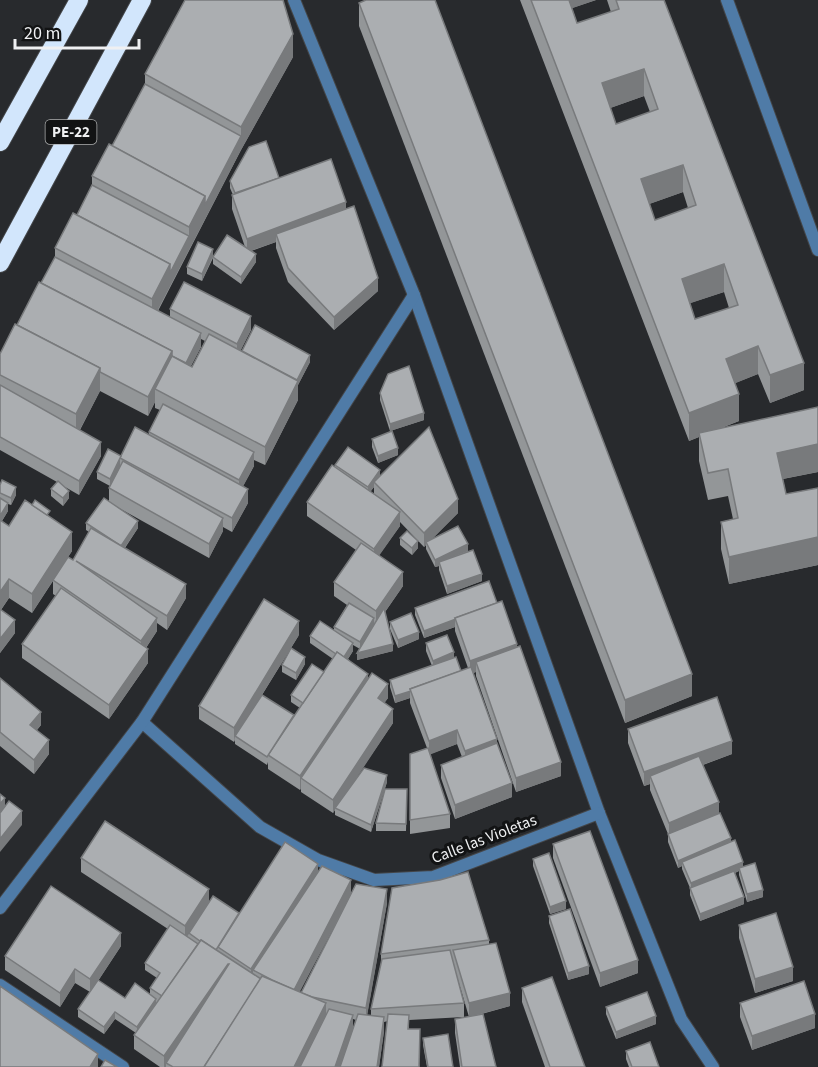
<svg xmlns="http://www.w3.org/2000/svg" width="818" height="1067" font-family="'Source Sans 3',sans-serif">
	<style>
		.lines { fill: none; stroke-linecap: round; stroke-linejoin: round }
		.street-casing { stroke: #444649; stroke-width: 14 }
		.highway-casing { stroke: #444649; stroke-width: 20 }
		.street { stroke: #4f7ba7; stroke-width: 12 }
		.highway { stroke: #d2e6fc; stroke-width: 18 }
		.wall { fill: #939698; fill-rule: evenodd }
		.shaded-wall { fill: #787a7c }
		.building { fill: #abaeb1; stroke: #787a7c; stroke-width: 1.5; fill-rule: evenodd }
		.labels { text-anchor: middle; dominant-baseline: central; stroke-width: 6; stroke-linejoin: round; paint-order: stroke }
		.shield { fill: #121314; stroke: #adaeaf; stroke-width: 1.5 }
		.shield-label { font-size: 15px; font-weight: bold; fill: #eff0f2 }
		.street-label { font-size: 16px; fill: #eff0f2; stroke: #121314 }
	</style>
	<rect width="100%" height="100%" fill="#282a2d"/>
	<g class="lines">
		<defs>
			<g id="street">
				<path d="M 294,0 L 414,295 L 599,813 L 681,1019 L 713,1067"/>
				<path d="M 727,0 L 818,250"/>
				<path d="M 142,722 L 260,827 L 318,860 L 374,880 L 433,877 L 599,813"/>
				<path d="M 0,908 L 142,722 L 414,295"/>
				<path d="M 0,985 L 123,1067"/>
			</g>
			<g id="highway">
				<path d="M 0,142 L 79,0"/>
				<path d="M 0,263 L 142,0"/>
			</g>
		</defs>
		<use href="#street" class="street-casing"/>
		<use href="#highway" class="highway-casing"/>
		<use href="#street" class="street"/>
		<use href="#highway" class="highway"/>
	</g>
	<g class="wall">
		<path d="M 520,0 L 596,0 L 572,8 L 577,23 L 611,12 L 607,0 L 664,0 L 804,390 L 770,403 L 758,374 L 735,383 L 739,421 L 719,429 L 818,472 L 783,479 L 786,494 L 818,488 L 818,565 L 729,584 L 721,549 L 721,522 L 733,519 L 728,496 L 708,500 L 699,461 L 699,437 L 689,441 ZM 644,96 L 650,112 L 616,124 L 610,108 ZM 683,192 L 688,208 L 655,220 L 649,204 ZM 724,292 L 729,308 L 695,319 L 690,303 Z"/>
		<path d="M 359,3 L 692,696 L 625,723 L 359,26 Z"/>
		<path d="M 293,57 L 241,150 L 158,311 L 170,317 L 170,309 L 251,330 L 240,351 L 242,352 L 310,362 L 298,385 L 298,400 L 265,465 L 254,460 L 254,466 L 243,486 L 248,503 L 232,532 L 223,527 L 223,531 L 209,558 L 117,507 L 138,528 L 125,548 L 186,598 L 167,630 L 157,623 L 157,631 L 146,648 L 148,663 L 109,719 L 22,658 L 22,644 L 56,596 L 53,594 L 53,581 L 32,613 L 9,598 L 1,610 L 15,633 L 0,653 L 0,485 L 16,495 L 11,505 L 8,504 L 8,511 L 2,521 L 9,526 L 50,517 L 72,551 L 68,557 L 73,560 L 89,532 L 86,530 L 86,523 L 109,501 L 109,488 L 120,468 L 120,466 L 110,486 L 97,479 L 97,472 L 121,456 L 149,434 L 149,432 L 160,410 L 155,408 L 155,402 L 148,416 L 100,391 L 80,430 L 101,456 L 79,495 L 65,487 L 69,498 L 63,506 L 51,496 L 51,489 L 57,482 L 0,450 L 0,354 L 41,283 L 55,257 L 55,248 L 77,215 L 92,185 L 92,176 L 112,146 L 145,84 L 145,74 ZM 201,339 L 205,341 L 192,367 L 191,366 L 201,347 Z"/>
		<path d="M 279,178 L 346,208 L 378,291 L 334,330 L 288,282 L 276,248 L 276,242 L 251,251 L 256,262 L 241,284 L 213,264 L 213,258 L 202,281 L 187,274 L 187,267 L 213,256 L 245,247 L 232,209 L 232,195 L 233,195 L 230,188 L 230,181 Z"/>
		<path d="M 380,393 L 424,420 L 390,431 L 380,400 Z"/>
		<path d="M 372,439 L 398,455 L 378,463 L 372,447 Z"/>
		<path d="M 335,465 L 380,476 L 458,513 L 432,539 L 468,551 L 482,581 L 447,594 L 439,570 L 439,566 L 435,567 L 426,549 L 426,545 L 424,547 L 400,522 L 400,526 L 379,555 L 403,586 L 385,612 L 393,651 L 357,660 L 360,649 L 353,645 L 353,651 L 348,659 L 388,698 L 384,703 L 393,723 L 357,776 L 387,782 L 371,832 L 335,815 L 335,810 L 333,813 L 301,792 L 301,788 L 300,790 L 268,769 L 268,762 L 267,765 L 235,744 L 235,740 L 234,742 L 199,719 L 199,706 L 299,635 L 262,695 L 294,717 L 300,708 L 291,702 L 291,695 L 324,672 L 333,659 L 310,643 L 310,636 L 334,630 L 334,627 L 347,605 L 334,596 L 334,582 L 356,550 L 307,516 L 307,502 L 335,467 ZM 374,487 L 374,494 L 370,492 Z"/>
		<path d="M 400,538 L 418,548 L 412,555 L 400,545 Z"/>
		<path d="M 497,603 L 517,648 L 561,776 L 516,792 L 476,676 L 476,672 L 473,673 L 497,743 L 512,797 L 455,819 L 441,778 L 441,765 L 462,757 L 457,744 L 430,754 L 450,814 L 450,828 L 410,834 L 410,754 L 427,748 L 410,703 L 410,698 L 395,703 L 390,687 L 390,680 L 432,666 L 426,651 L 426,643 L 454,658 L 461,671 L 468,668 L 455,631 L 455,627 L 424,638 L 415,615 L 415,608 Z"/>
		<path d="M 390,622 L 419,639 L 398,648 L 390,629 Z"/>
		<path d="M 305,664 L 296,680 L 282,672 L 282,665 Z"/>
		<path d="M 0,678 L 41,725 L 37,730 L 49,754 L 34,774 L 0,746 Z"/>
		<path d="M 628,729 L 732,754 L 703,765 L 719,813 L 731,842 L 743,866 L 763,897 L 747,902 L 739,875 L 739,871 L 735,873 L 744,904 L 700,921 L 690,895 L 690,888 L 682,869 L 682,866 L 678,868 L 668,842 L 668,834 L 650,790 L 650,784 L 644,786 L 628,743 Z"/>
		<path d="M 407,789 L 406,831 L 376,831 L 376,823 Z"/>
		<path d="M 553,844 L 638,973 L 600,987 L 553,858 Z"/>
		<path d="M 81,858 L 209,901 L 239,913 L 318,871 L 351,893 L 387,903 L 367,1015 L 371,1016 L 371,1009 L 381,963 L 381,954 L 489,940 L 489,944 L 510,1006 L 471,1017 L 496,1067 L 460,1067 L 455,1033 L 455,1019 L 469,1017 L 456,973 L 464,1003 L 464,1017 L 409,1020 L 409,1029 L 420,1067 L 388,1021 L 384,1022 L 384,1031 L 379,1067 L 160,1067 L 134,1049 L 134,1035 L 136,1033 L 115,1019 L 104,1034 L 78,1017 L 78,1009 L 90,992 L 75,983 L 60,1007 L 5,970 L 5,956 L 121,946 L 98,981 L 125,998 L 150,994 L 150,988 L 157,978 L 145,970 L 145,963 L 168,929 L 81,872 ZM 340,916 L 301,993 L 299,992 ZM 353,1019 L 356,1020 L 353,1029 Z"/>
		<path d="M 533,859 L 566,909 L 550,914 L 533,866 Z"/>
		<path d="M 549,916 L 589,974 L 568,980 L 549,923 Z"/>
		<path d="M 739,925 L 793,981 L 755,993 L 739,938 Z"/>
		<path d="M 522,988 L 585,1067 L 545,1067 L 522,1002 Z"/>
		<path d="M 740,1003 L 815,1028 L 752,1050 L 740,1017 Z"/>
		<path d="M 606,1007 L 656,1024 L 616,1039 L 606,1014 Z"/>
		<path d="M 423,1038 L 453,1067 L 427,1067 L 423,1045 Z"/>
		<path d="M 626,1051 L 659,1067 L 629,1067 L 626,1059 Z"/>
	</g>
	<g class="shaded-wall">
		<path d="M 564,0 L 596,0 L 564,11 Z"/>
		<path d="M 293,34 L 293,57 L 241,150 L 189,250 L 189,227 L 205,196 L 241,136 L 241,127 Z"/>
		<path d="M 644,69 L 644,96 L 602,111 L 602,83 Z"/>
		<path d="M 683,165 L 683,192 L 641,207 L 641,179 Z"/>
		<path d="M 346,202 L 346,216 L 276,234 L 276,242 L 247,252 L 247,239 Z"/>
		<path d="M 189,236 L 189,250 L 152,321 L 152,299 L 170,264 Z"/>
		<path d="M 213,249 L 213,256 L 202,281 L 202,274 Z"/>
		<path d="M 256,254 L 256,262 L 241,284 L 241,277 Z"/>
		<path d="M 724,264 L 724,292 L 682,306 L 682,279 Z"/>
		<path d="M 378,278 L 378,291 L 334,330 L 334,317 Z"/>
		<path d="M 251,316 L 251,330 L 237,358 L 237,344 Z"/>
		<path d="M 201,333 L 201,347 L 185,377 L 185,364 Z"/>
		<path d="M 758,346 L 758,374 L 726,387 L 726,359 Z"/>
		<path d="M 172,351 L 172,370 L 155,389 L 155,402 L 148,416 L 148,397 Z"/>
		<path d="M 310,355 L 310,362 L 298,385 L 298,400 L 265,465 L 265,447 L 297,380 Z"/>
		<path d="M 804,363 L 804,390 L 770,403 L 770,375 Z"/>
		<path d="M 100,368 L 100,391 L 76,437 L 76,414 Z"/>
		<path d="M 739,394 L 739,421 L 700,436 L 699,433 L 699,437 L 689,441 L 689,413 Z"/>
		<path d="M 424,413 L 424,420 L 390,431 L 390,424 Z"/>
		<path d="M 101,442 L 101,456 L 79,495 L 79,481 Z"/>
		<path d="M 818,444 L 818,472 L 777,480 L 777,453 Z"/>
		<path d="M 398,448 L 398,455 L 378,463 L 378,456 Z"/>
		<path d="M 254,452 L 254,466 L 239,494 L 239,480 Z"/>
		<path d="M 120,459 L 120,466 L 110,486 L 110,479 Z"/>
		<path d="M 380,470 L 380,478 L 374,482 L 374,487 L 368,495 L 368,487 Z"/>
		<path d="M 16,487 L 16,495 L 11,505 L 11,498 Z"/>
		<path d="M 248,489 L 248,503 L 232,532 L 232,518 Z"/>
		<path d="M 69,491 L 69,498 L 63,506 L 63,498 Z"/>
		<path d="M 458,499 L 458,513 L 427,544 L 426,542 L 426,545 L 424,547 L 424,533 Z"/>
		<path d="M 8,503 L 8,511 L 0,524 L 0,516 Z"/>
		<path d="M 400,512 L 400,526 L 374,563 L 374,549 Z"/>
		<path d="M 223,518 L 223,531 L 209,558 L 209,544 Z"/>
		<path d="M 138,521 L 138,528 L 121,553 L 121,546 Z"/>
		<path d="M 72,532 L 72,551 L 32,613 L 32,594 Z"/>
		<path d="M 818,537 L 818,565 L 729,584 L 729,557 Z"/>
		<path d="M 418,541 L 418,548 L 412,555 L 412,548 Z"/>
		<path d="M 468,544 L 468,551 L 439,562 L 439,566 L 435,567 L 435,560 Z"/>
		<path d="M 403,572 L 403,586 L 376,625 L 376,611 Z"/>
		<path d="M 482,574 L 482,581 L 447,594 L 447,586 Z"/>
		<path d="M 9,579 L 9,598 L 0,611 L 0,592 Z"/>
		<path d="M 186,584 L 186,598 L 167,630 L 167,616 Z"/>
		<path d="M 157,618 L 157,631 L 141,655 L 141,641 Z"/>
		<path d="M 374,618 L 374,625 L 360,649 L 360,642 Z"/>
		<path d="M 455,619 L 455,627 L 424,638 L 424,631 Z"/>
		<path d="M 15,620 L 15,633 L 0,653 L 0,639 Z"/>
		<path d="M 299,621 L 299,635 L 236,737 L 235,736 L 234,742 L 234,728 Z"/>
		<path d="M 419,632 L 419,639 L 398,648 L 398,640 Z"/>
		<path d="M 353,643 L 353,651 L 343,666 L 343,659 Z"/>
		<path d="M 393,644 L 393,651 L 357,660 L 357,653 Z"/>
		<path d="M 517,644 L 517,658 L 476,662 L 476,672 L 470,674 L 470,661 Z"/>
		<path d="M 148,649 L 148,663 L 109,719 L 109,705 Z"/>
		<path d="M 454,652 L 454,660 L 433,668 L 433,661 Z"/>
		<path d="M 305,657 L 305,664 L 296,680 L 296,673 Z"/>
		<path d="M 368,674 L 368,687 L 301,778 L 301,788 L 300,790 L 300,776 Z"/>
		<path d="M 692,674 L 692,696 L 625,723 L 625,700 Z"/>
		<path d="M 388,684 L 388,698 L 378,712 L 378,698 Z"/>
		<path d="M 410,691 L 410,698 L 395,703 L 395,696 Z"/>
		<path d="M 393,709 L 393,723 L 336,809 L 335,808 L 335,810 L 333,813 L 333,800 Z"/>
		<path d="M 41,712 L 41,725 L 30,738 L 30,725 Z"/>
		<path d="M 457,730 L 457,744 L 429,755 L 429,741 Z"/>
		<path d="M 497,739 L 497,753 L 465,764 L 465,751 Z"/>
		<path d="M 49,740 L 49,754 L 34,774 L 34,760 Z"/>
		<path d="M 732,741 L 732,754 L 653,783 L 650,776 L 650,784 L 644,786 L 644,772 Z"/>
		<path d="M 561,762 L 561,776 L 516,792 L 516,778 Z"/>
		<path d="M 387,775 L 387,782 L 371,832 L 371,825 Z"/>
		<path d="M 512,783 L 512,797 L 455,819 L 455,805 Z"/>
		<path d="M 5,798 L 5,812 L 0,818 L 0,804 Z"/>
		<path d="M 719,802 L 719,816 L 669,836 L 669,823 Z"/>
		<path d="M 22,811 L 22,825 L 0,852 L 0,839 Z"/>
		<path d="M 731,838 L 731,846 L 682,862 L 682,866 L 678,868 L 678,861 Z"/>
		<path d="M 743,862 L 743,869 L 739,868 L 739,871 L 691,890 L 691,883 Z"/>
		<path d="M 318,864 L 318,878 L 253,970 L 253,978 L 251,982 L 251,969 Z"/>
		<path d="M 351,880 L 351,894 L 293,1005 L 293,991 Z"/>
		<path d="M 209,889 L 209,902 L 185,940 L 185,926 Z"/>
		<path d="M 387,889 L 387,903 L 366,1022 L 366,1008 Z"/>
		<path d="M 763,890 L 763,897 L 747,902 L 747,894 Z"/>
		<path d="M 744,897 L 744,904 L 700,921 L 700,914 Z"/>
		<path d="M 566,901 L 566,909 L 550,914 L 550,907 Z"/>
		<path d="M 121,933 L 121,946 L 90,993 L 90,979 Z"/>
		<path d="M 638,960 L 638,973 L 600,987 L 600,973 Z"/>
		<path d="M 228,964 L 228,977 L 166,1063 L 166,1067 L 164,1067 L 164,1056 Z"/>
		<path d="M 589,966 L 589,974 L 568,980 L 568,973 Z"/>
		<path d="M 793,967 L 793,981 L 755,993 L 755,979 Z"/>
		<path d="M 75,969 L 75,983 L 60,1007 L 60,993 Z"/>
		<path d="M 510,993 L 510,1006 L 469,1017 L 469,1003 Z"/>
		<path d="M 156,999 L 156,1006 L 137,1034 L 137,1027 Z"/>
		<path d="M 326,1003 L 326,1022 L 303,1067 L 294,1067 Z"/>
		<path d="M 115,1012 L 115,1019 L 104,1034 L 104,1027 Z"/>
		<path d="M 815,1014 L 815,1028 L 752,1050 L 752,1036 Z"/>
		<path d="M 353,1015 L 353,1029 L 340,1067 L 335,1067 Z"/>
		<path d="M 656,1016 L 656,1024 L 616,1039 L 616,1032 Z"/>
		<path d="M 384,1017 L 384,1031 L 379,1067 L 377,1067 Z"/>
		<path d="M 98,1054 L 98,1067 L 90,1067 Z"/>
	</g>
	<g class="building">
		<path d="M 185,0 L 283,0 L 293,34 L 241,127 L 145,74 Z"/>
		<path d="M 366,0 L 435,0 L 692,674 L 625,700 L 359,3 Z"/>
		<path d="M 531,0 L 569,0 L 577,23 L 619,9 L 616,0 L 664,0 L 804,363 L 770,375 L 758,346 L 726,359 L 739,394 L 689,413 ZM 644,69 L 658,109 L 616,124 L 602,83 ZM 683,165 L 696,205 L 655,220 L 641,179 ZM 724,264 L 738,305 L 695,319 L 682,279 Z"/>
		<path d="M 145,84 L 241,136 L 205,205 L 205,196 L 112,146 Z"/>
		<path d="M 266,141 L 279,178 L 235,193 L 230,181 L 249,147 Z"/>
		<path d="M 109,144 L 205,196 L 189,227 L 92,176 Z"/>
		<path d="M 331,159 L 346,202 L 247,239 L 232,195 Z"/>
		<path d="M 92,185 L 189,236 L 170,273 L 170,264 L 77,215 Z"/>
		<path d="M 354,206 L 378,278 L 334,317 L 288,268 L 276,234 Z"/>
		<path d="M 73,213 L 170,264 L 152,299 L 55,248 Z"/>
		<path d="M 227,235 L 256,254 L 241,277 L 213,257 Z"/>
		<path d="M 198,242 L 213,249 L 202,274 L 187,267 Z"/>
		<path d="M 55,257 L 201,333 L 186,363 L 172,356 L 172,351 L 41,283 Z"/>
		<path d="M 39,282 L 172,351 L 148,397 L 100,372 L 100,368 L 17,325 Z"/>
		<path d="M 184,282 L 251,316 L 237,344 L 170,309 Z"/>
		<path d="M 15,324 L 100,368 L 76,414 L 0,375 L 0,354 Z"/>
		<path d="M 255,325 L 310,355 L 297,380 L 242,351 Z"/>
		<path d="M 209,334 L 298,381 L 265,447 L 155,389 L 172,356 L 192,367 Z"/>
		<path d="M 409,366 L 424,413 L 390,424 L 380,393 L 388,374 Z"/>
		<path d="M 0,385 L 101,442 L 79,481 L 0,437 Z"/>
		<path d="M 163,404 L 254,452 L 239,480 L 149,432 Z"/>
		<path d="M 818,407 L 818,444 L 777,453 L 786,494 L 818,488 L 818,537 L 729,557 L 721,522 L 738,518 L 728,469 L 708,473 L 699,433 Z"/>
		<path d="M 135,427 L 248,489 L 232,518 L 120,458 Z"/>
		<path d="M 429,427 L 458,499 L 424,533 L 374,482 Z"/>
		<path d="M 392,431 L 398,448 L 378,456 L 372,439 Z"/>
		<path d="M 348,447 L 380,470 L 368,487 L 335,465 Z"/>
		<path d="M 108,449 L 121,456 L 110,479 L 97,472 Z"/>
		<path d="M 123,461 L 223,518 L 209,544 L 109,488 Z"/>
		<path d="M 332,465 L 400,512 L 374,549 L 307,502 Z"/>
		<path d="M 2,480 L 16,487 L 11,498 L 0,493 L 0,485 Z"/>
		<path d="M 58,481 L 69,491 L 63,498 L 51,489 Z"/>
		<path d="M 0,498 L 8,503 L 0,516 Z"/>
		<path d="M 104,498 L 138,521 L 121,546 L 86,523 Z"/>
		<path d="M 25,500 L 72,532 L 32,594 L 9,579 L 0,592 L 0,520 L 9,526 Z"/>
		<path d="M 35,500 L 50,511 L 47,515 L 32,505 Z"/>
		<path d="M 458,526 L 468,544 L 435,560 L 426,542 Z"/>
		<path d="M 91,528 L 186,584 L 167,616 L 76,561 L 157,618 L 141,641 L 53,580 L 68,557 L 73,560 Z"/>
		<path d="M 407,531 L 418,541 L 412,548 L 400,538 Z"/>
		<path d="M 361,543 L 403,572 L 376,611 L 334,582 Z"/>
		<path d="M 473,550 L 482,574 L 447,586 L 439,562 Z"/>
		<path d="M 489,581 L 497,603 L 455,618 L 456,619 L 424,631 L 415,608 Z"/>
		<path d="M 61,588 L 148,649 L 109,705 L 22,644 Z"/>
		<path d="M 264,599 L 299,621 L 234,728 L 199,706 Z"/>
		<path d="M 502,601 L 517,644 L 470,661 L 455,618 Z"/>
		<path d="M 349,603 L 374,618 L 360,642 L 334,627 Z"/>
		<path d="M 384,608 L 393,644 L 357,653 Z"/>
		<path d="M 0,609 L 15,620 L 0,639 Z"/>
		<path d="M 411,613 L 419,632 L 398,640 L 390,622 Z"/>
		<path d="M 320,621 L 353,643 L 344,657 L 337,652 L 336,654 L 310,636 Z"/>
		<path d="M 447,635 L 454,652 L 433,661 L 426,643 Z"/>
		<path d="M 520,646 L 561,762 L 516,778 L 476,662 Z"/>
		<path d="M 291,648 L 305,657 L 296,673 L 282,665 Z"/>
		<path d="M 337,652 L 368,674 L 300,776 L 268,755 Z"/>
		<path d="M 456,657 L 461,671 L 410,689 L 411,691 L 395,696 L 390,680 Z"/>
		<path d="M 312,664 L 324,672 L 303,703 L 291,695 Z"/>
		<path d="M 471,667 L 497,739 L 465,751 L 457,730 L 429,741 L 410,689 Z"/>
		<path d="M 372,673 L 388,684 L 378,698 L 393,709 L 333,800 L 301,778 Z"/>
		<path d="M 0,678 L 41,712 L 30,725 L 49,740 L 34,760 L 0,732 Z"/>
		<path d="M 262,695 L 294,715 L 267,757 L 235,736 Z"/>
		<path d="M 717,697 L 732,741 L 644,772 L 628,729 Z"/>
		<path d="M 497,743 L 512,783 L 455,805 L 441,765 Z"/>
		<path d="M 428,748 L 450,814 L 410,820 L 410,754 Z"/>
		<path d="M 699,756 L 719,802 L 669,823 L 650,776 Z"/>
		<path d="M 364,768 L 387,775 L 371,825 L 335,808 Z"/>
		<path d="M 385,789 L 407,789 L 406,824 L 376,823 Z"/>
		<path d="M 0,794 L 5,798 L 0,804 Z"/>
		<path d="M 9,801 L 22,811 L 0,839 L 0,813 Z"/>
		<path d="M 720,813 L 731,838 L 678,861 L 668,834 Z"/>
		<path d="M 105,821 L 209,889 L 185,926 L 81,858 Z"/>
		<path d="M 590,831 L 638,960 L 600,973 L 553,844 Z"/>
		<path d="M 735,840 L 743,862 L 691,883 L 682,862 Z"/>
		<path d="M 285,842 L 318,864 L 251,969 L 218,947 Z"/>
		<path d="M 549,853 L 566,901 L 550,907 L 533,859 Z"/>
		<path d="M 755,863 L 763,890 L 747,894 L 739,868 Z"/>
		<path d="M 322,866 L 351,880 L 294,990 L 272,980 L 253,970 Z"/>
		<path d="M 734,871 L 744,897 L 700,914 L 690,888 Z"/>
		<path d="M 468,872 L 489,940 L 381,954 L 392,888 L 440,880 Z"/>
		<path d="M 356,884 L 387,889 L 366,1008 L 312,997 L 301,993 Z"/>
		<path d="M 51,886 L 121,933 L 90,979 L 75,969 L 60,993 L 5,956 Z"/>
		<path d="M 213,896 L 239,913 L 216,950 L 201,940 L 200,941 L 189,933 Z"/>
		<path d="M 570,909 L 589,966 L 568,973 L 549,916 Z"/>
		<path d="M 776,913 L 793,967 L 755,979 L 739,925 Z"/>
		<path d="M 170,925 L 198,944 L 162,996 L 150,988 L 160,973 L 145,963 Z"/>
		<path d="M 201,940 L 261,979 L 204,1067 L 173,1067 L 166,1063 L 229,964 L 228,964 L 164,1056 L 134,1035 Z"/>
		<path d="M 496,943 L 510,993 L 469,1003 L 453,950 Z"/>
		<path d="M 450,950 L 464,1003 L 371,1009 L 382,959 Z"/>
		<path d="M 262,976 L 326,1003 L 294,1067 L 204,1067 Z"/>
		<path d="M 552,977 L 585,1067 L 550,1067 L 522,988 Z"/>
		<path d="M 98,980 L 125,998 L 135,983 L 156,999 L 137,1027 L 115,1012 L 104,1027 L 78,1009 Z"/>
		<path d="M 804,981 L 815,1014 L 752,1036 L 740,1003 Z"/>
		<path d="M 0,986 L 98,1054 L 90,1067 L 0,1067 Z"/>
		<path d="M 647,992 L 656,1016 L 616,1032 L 606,1007 Z"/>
		<path d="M 329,1009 L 353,1015 L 335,1067 L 300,1067 Z"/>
		<path d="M 358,1014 L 384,1017 L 377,1067 L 340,1067 Z"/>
		<path d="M 388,1014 L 409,1015 L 408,1029 L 420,1029 L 419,1067 L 382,1067 Z"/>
		<path d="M 483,1014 L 496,1067 L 462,1067 L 455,1019 Z"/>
		<path d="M 448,1034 L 453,1067 L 428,1067 L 423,1038 Z"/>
		<path d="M 650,1042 L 659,1067 L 632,1067 L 626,1051 Z"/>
		<path d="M 105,1060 L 117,1067 L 101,1067 Z"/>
	</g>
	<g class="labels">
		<rect class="shield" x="45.5" y="120" width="51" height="24" rx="4.5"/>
		<g class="shield-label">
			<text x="71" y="132">PE-22</text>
		</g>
		<g class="street-label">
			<text transform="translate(484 839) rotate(-21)">Calle las Violetas</text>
		</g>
	</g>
	<path d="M15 39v9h124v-9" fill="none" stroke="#eff0f2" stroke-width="3"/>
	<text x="24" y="39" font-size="18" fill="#eff0f2" stroke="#121314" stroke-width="4.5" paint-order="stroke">20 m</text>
</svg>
